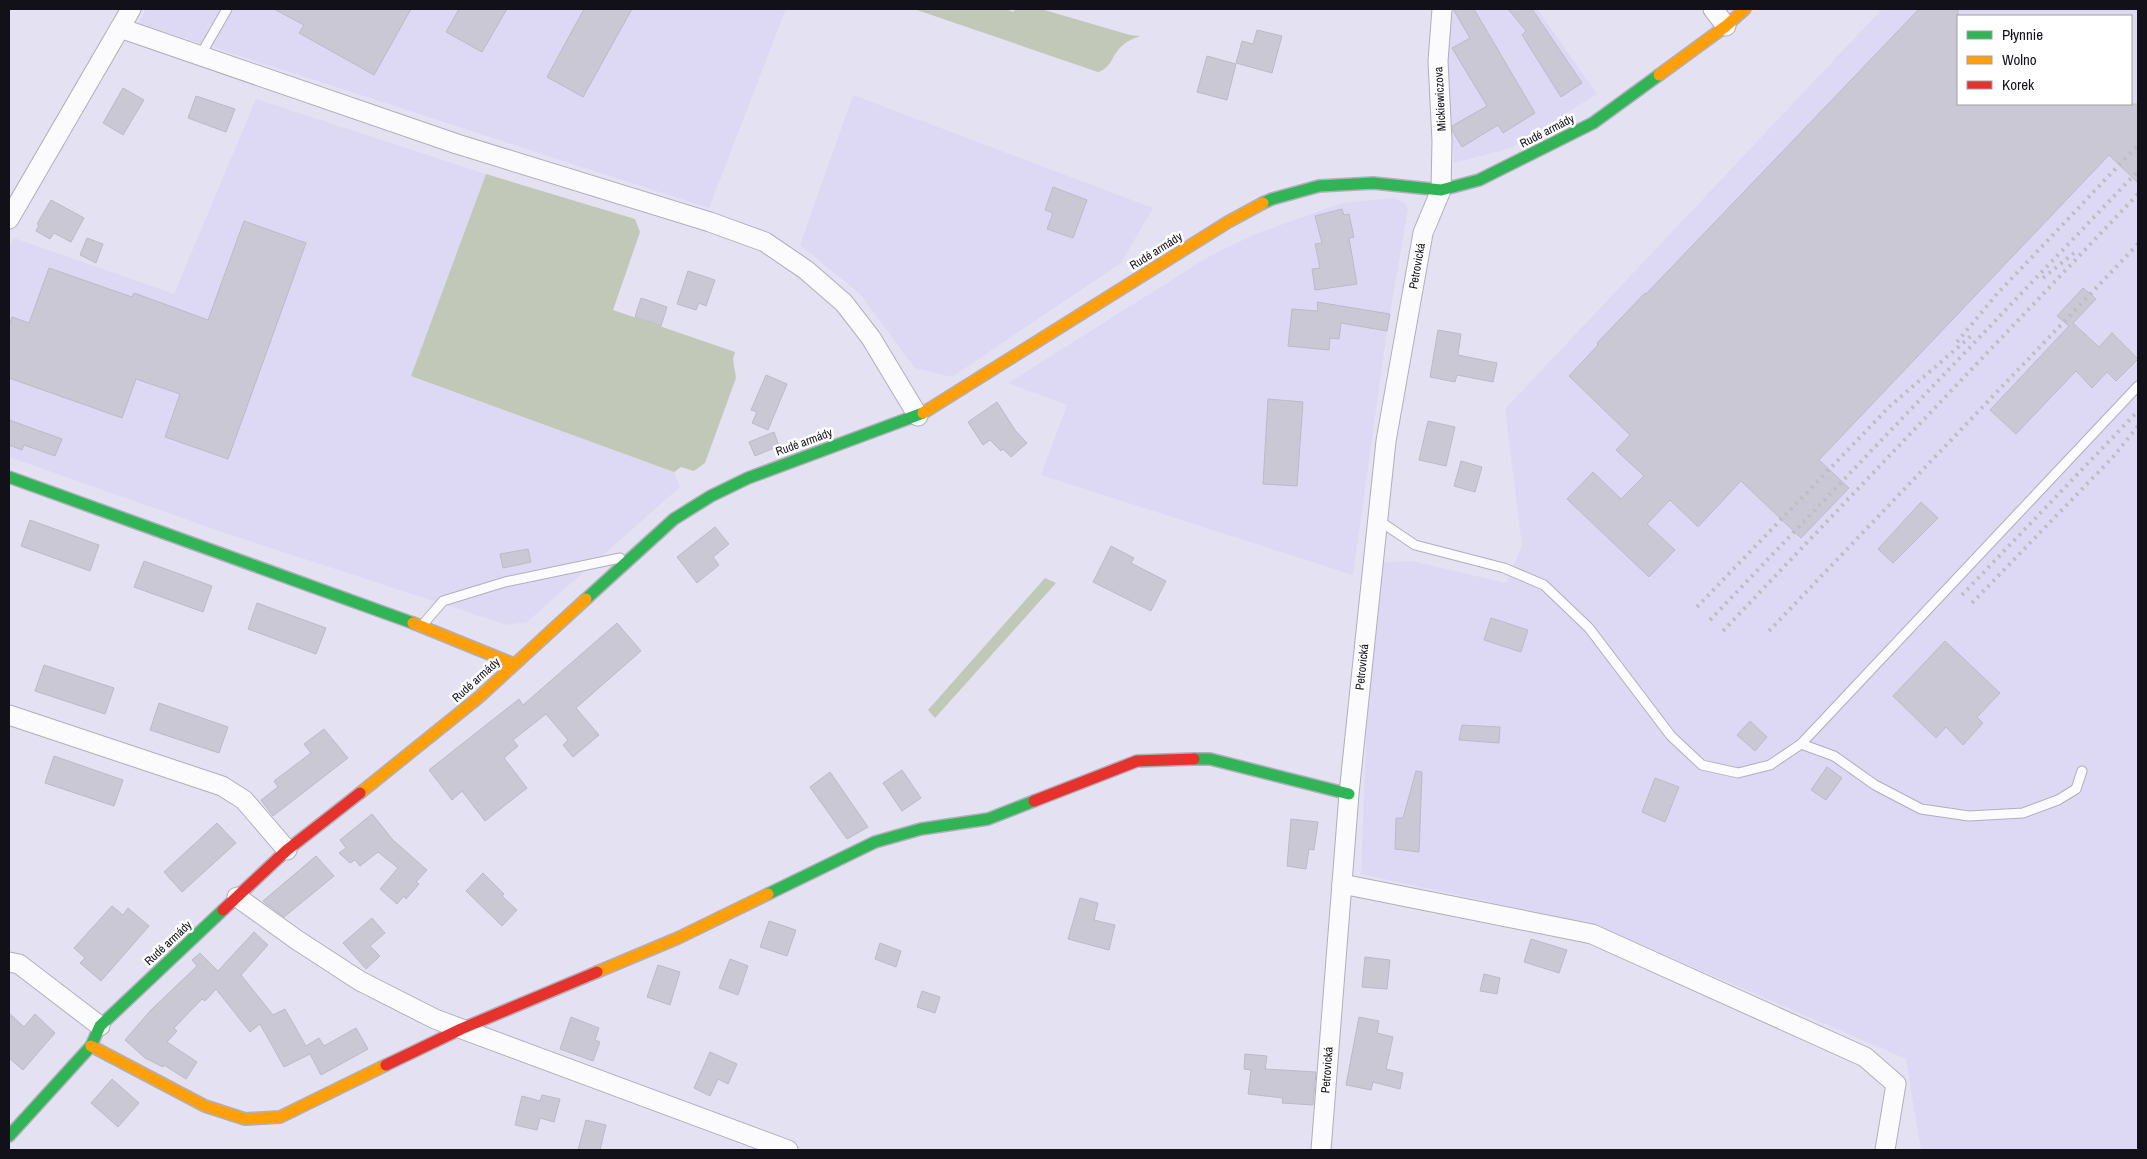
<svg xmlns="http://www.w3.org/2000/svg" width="2147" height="1159" font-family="'Archivo Narrow',sans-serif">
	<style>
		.built { fill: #ddd9f4; fill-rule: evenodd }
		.green { fill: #c2c8b7 }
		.building { fill: #cbc8d6; stroke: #bcbac7 }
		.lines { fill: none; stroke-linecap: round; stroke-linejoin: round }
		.lane-casing { stroke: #b1aebb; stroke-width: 11 }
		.street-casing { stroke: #b1aebb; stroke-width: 21 }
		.fast-casing { stroke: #b1aebb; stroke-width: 14 }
		.slow-casing { stroke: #b1aebb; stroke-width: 14 }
		.jam-casing { stroke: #b1aebb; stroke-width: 14 }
		.lane { stroke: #fbfafd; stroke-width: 9 }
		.street { stroke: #fbfafd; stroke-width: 19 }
		.fast { stroke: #30b455; stroke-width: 11 }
		.slow { stroke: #ff9f0a; stroke-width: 11 }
		.jam { stroke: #e5322d; stroke-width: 11 }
		.rail { stroke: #bebdc2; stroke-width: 4; stroke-dasharray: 2.5 5; stroke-linecap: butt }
		.labels { text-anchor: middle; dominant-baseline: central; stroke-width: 5; stroke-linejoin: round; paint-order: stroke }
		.street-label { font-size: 12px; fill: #12111a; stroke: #fff }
	</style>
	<rect width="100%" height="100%" fill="#e4e1f2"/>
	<g class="built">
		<path d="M 146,9 L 786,9 L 709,208 L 138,23 Z"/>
		<path d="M 1450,9 L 1537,9 L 1597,94 L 1511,148 L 1454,163 L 1447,76 Z"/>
		<path d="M 1882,9 L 2138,9 L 2138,1150 L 1921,1150 L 1906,1059 L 1596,925 L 1361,874 L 1368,690 L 1377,562 L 1412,561 L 1506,583 L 1522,546 L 1505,409 ZM 1958,16 L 2131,16 L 2131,104 L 1958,104 Z"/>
		<path d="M 853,95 L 1153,208 L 1121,263 L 952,377 L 915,368 L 860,294 L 800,245 Z"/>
		<path d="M 256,99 L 486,174 L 411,376 L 674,472 L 680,487 L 527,622 L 507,625 L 225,533 L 9,457 L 9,248 L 14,238 L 174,294 Z"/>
		<path d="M 1393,198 L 1405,203 L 1408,209 L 1387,331 L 1353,575 L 1041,475 L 1067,405 L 1008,383 L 1208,257 L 1255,234 L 1342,203 Z"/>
	</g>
	<g class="green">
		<path d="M 914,9 L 1009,9 L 1008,10 L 1013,12 L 1016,9 L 1041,9 L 1130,35 L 1140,36 C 1132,39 1125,42 1119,49 C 1111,58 1111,68 1098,72 Z"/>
		<path d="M 486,174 L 635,219 L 640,232 L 613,310 L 735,352 L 733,359 L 736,378 L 705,463 L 694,471 L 681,467 L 674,472 L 411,376 Z"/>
		<path d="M 1045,578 L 1056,583 L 935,718 L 928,710 Z"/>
	</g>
	<g class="building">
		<path d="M 274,9 L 411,9 L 374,75 L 299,33 L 304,25 Z"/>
		<path d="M 459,9 L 507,9 L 482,52 L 446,32 Z"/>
		<path d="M 584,9 L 632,9 L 583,97 L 547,77 Z"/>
		<path d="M 1453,9 L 1474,9 L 1535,113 L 1503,133 L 1498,125 L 1462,147 L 1453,132 L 1452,126 L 1487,106 L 1452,48 L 1470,38 Z"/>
		<path d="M 1508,9 L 1532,9 L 1582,83 L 1561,97 L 1522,35 L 1526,31 Z"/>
		<path d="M 1919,9 L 1958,9 L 1958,104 L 2138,104 L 2138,183 L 2109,155 L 1819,460 L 1849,488 L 1801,538 L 1741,481 L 1698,527 L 1670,500 L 1647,524 L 1675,550 L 1649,577 L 1567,499 L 1593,472 L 1621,499 L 1644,476 L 1616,450 L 1630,435 L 1569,376 L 1598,345 L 1597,343 L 1645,293 L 1646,294 Z"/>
		<path d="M 1257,30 L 1282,36 L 1272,73 L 1236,63 L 1242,41 L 1253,44 Z"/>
		<path d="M 1207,56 L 1236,64 L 1227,100 L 1197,92 Z"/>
		<path d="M 123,88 L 144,100 L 123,135 L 103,123 Z"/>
		<path d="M 196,96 L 235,109 L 226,132 L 188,118 Z"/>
		<path d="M 1053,187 L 1087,200 L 1073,238 L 1047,229 L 1053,213 L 1045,210 Z"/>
		<path d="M 51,200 L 84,218 L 71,242 L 54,233 L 50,239 L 36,231 L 39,225 L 37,224 Z"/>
		<path d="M 1342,209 L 1344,215 L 1349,214 L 1354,237 L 1349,238 L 1357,284 L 1315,290 L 1312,269 L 1320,268 L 1315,244 L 1322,243 L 1315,216 Z"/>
		<path d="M 244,221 L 306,243 L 228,459 L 165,437 L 180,394 L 136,379 L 122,418 L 9,378 L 9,326 L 12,317 L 29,323 L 49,268 L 132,297 L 134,293 L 208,320 Z"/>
		<path d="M 87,238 L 103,244 L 96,263 L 80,255 Z"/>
		<path d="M 688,271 L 715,280 L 706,306 L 699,303 L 696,310 L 677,304 Z"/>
		<path d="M 2083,288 L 2096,299 L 2073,323 L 2099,347 L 2112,333 L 2138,359 L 2116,381 L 2107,372 L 2092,388 L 2076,371 L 2016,434 L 1990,410 L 2069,326 L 2057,316 Z"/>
		<path d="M 641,298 L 667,307 L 661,326 L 635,317 Z"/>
		<path d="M 1317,302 L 1390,314 L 1387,331 L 1341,323 L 1339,339 L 1330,338 L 1329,350 L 1288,346 L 1292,309 L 1318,311 Z"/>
		<path d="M 1438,330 L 1461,334 L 1458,355 L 1497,363 L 1493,382 L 1457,375 L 1455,382 L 1430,377 Z"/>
		<path d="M 766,375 L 787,384 L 768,430 L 752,423 L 757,412 L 751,410 Z"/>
		<path d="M 1268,399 L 1303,402 L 1297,486 L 1263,484 Z"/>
		<path d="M 997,402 L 1015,430 L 1027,443 L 1011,457 L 1003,449 L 1001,451 L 990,440 L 983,445 L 968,422 Z"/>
		<path d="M 9,420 L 62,439 L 55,456 L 24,445 L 22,450 L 9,445 Z"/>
		<path d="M 1428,421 L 1455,427 L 1446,466 L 1419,460 Z"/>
		<path d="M 774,432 L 779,446 L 755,456 L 749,442 Z"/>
		<path d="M 1461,461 L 1482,467 L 1475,492 L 1454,486 Z"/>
		<path d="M 1921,502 L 1938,518 L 1893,563 L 1878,549 Z"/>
		<path d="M 30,520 L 99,545 L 90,571 L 21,546 Z"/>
		<path d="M 715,527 L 729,544 L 713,557 L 719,565 L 697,583 L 677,557 Z"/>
		<path d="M 1111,546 L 1134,558 L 1131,563 L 1166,581 L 1151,611 L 1093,582 Z"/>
		<path d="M 528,549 L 531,562 L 503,568 L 500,554 Z"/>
		<path d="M 144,561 L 212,586 L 203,612 L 134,587 Z"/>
		<path d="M 257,603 L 326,628 L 316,654 L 248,629 Z"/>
		<path d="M 1491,618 L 1528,630 L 1521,652 L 1484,640 Z"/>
		<path d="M 617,623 L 641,651 L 576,708 L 599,735 L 573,757 L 563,745 L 568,740 L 546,714 L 513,740 L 518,746 L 504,758 L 527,788 L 485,821 L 462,791 L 452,800 L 429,770 L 519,699 L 523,705 Z"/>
		<path d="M 1945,641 L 2000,693 L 1977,717 L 1983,723 L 1963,745 L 1946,727 L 1936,738 L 1893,696 Z"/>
		<path d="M 44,665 L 114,688 L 105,714 L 35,691 Z"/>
		<path d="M 159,703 L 228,727 L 219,753 L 150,730 Z"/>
		<path d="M 1750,721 L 1767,737 L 1755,751 L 1737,735 Z"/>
		<path d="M 1462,725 L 1500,727 L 1499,743 L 1459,740 Z"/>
		<path d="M 324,729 L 348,758 L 273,816 L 261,800 L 278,787 L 274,781 L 311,753 L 304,744 Z"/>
		<path d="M 54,756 L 123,780 L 114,806 L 45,783 Z"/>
		<path d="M 1827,767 L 1842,778 L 1826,800 L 1811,790 Z"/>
		<path d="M 902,770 L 921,798 L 902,811 L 883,783 Z"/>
		<path d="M 1416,771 L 1422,772 L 1419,852 L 1395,849 L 1396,818 L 1403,818 Z"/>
		<path d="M 830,772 L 868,827 L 847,839 L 810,787 Z"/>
		<path d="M 1655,778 L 1679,787 L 1665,822 L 1642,812 Z"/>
		<path d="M 372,814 L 393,840 L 427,870 L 416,882 L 419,884 L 406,899 L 404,896 L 397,904 L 380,889 L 398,868 L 378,852 L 360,866 L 355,860 L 350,863 L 339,853 L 346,848 L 340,840 Z"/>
		<path d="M 1291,819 L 1318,822 L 1314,850 L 1309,849 L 1306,869 L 1287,866 Z"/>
		<path d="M 217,823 L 236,843 L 182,892 L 164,872 Z"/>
		<path d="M 316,856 L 334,876 L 284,917 L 264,902 L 263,901 Z"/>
		<path d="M 483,873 L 504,894 L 502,896 L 517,910 L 502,926 L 466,891 Z"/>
		<path d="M 1080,898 L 1098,903 L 1094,920 L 1115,925 L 1109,950 L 1068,939 Z"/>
		<path d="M 112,906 L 123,915 L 128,908 L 149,926 L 101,981 L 80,963 L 85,958 L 74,948 Z"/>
		<path d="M 372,918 L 385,933 L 370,946 L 380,956 L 366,969 L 343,943 Z"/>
		<path d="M 769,921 L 796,930 L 787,956 L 760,947 Z"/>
		<path d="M 254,932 L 268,945 L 241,975 L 273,1015 L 285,1009 L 306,1046 L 319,1038 L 324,1046 L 356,1028 L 368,1049 L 321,1075 L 310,1054 L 284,1067 L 260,1024 L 250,1032 L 216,989 L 205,1001 L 202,999 L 174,1028 L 177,1031 L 167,1042 L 197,1062 L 186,1079 L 164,1065 L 163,1067 L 145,1058 L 125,1040 L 151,1010 L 197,966 L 192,960 L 200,953 L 218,971 Z"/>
		<path d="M 1531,939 L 1567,950 L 1559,973 L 1524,962 Z"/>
		<path d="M 880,943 L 901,951 L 896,967 L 875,959 Z"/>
		<path d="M 1365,957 L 1390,960 L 1387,989 L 1362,987 Z"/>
		<path d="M 730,959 L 748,966 L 738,995 L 719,988 Z"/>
		<path d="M 658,965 L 680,972 L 670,1005 L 647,997 Z"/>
		<path d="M 1484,974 L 1500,978 L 1497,994 L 1480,991 Z"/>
		<path d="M 922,991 L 940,997 L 935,1013 L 917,1007 Z"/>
		<path d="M 9,1013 L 24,1027 L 35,1014 L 55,1033 L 23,1070 L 9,1058 Z"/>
		<path d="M 571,1017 L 599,1028 L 595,1040 L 600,1042 L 593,1061 L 560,1049 Z"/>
		<path d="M 1359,1017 L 1379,1021 L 1377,1033 L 1393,1037 L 1386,1069 L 1403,1073 L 1400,1089 L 1373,1082 L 1371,1090 L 1346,1085 Z"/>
		<path d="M 710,1052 L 737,1064 L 728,1084 L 718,1079 L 710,1096 L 694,1088 Z"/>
		<path d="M 1245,1054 L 1267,1056 L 1265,1069 L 1316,1072 L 1313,1105 L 1282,1103 L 1283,1098 L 1248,1094 L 1251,1070 L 1244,1069 Z"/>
		<path d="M 112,1079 L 139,1103 L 118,1127 L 91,1103 Z"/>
		<path d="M 542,1095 L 560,1099 L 554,1122 L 540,1118 L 537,1130 L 515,1125 L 522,1096 L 540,1101 Z"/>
		<path d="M 586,1120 L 606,1125 L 600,1150 L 578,1150 Z"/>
	</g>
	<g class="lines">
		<defs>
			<g id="lane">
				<path d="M 200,56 L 227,9"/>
				<path d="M 1378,520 L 1415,545 L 1504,568 L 1544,585 L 1589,628 L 1671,736 L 1702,765 L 1738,773 L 1770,765 L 1801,744 L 2138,386"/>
				<path d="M 424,623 L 443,601 L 505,582 L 620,558"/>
				<path d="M 1801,744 L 1834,756 L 1875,785 L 1921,809 L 1969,816 L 2023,813 L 2058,800 L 2076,789 L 2082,771"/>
			</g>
			<g id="street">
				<path d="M 1713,9 L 1726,26"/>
				<path d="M 120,28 L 457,144 L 710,222 L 765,242 L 806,270 L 844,303 L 871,338 L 918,416"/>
				<path d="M 9,219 L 131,9"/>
				<path d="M 9,715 L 222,786 L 244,800 L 287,850"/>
				<path d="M 1342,884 L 1592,934 L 1865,1057 L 1896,1084 L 1885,1150"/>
				<path d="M 237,897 L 297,940 L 360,981 L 435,1019 L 788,1150"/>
				<path d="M 9,962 L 19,964 L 100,1026"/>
				<path d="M 1321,1150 L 1349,794 L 1386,441 L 1423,233 L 1441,190 L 1442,141 L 1438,61 L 1442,9"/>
			</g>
			<g id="fast">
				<path d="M 1263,203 L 1272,199 L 1319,186 L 1373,183 L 1441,190 L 1479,180 L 1593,123 L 1659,75"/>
				<path d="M 9,477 L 413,623"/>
				<path d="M 586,599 L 674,519 L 711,496 L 748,478 L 923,413"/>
				<path d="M 1194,759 L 1210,759 L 1349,794"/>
				<path d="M 768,894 L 875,842 L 921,829 L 988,819 L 1034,801"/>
				<path d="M 9,1136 L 91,1046 L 100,1026 L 223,910"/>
			</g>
			<g id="slow">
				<path d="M 1659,75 L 1726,26 L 1745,9"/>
				<path d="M 923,413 L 1228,222 L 1263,203"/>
				<path d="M 413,623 L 514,664"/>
				<path d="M 360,793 L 478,698 L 586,599"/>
				<path d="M 597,972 L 678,938 L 768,894"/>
				<path d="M 91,1046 L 205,1106 L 245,1119 L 280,1117 L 386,1065"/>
			</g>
			<g id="jam">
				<path d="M 1034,801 L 1137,761 L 1194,759"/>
				<path d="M 223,910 L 287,850 L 360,793"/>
				<path d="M 386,1065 L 461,1029 L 597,972"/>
			</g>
		</defs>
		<use href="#lane" class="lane-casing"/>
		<use href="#street" class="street-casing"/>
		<use href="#fast" class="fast-casing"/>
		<use href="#slow" class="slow-casing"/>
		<use href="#jam" class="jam-casing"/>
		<use href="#lane" class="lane"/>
		<use href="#street" class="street"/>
		<use href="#fast" class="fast"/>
		<use href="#slow" class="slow"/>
		<use href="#jam" class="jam"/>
		<g class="rail">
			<path d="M 2043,278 L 2074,253"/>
			<path d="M 1957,342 L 1996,295 L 2138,145"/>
			<path d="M 1962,595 L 2138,411"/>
			<path d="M 1972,603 L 2113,457 L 2138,426"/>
			<path d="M 1697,607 L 1889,407 L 1971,336"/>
			<path d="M 1710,620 L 2138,171"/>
			<path d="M 1723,631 L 2138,194"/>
			<path d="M 1769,631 L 2138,244"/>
		</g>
	</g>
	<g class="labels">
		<g class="street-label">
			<text transform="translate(1440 99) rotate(-93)">Mickiewiczova</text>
			<text transform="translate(1547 131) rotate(-27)">Rudé armády</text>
			<text transform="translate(1156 251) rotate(-32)">Rudé armády</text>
			<text transform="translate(1417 266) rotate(-80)">Petrovická</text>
			<text transform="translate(804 442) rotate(-20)">Rudé armády</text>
			<text transform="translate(1362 667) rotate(-84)">Petrovická</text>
			<text transform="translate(476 680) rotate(-42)">Rudé armády</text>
			<text transform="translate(168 943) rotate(-43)">Rudé armády</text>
			<text transform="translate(1327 1070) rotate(-86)">Petrovická</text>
		</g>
	</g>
	<rect width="2147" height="1159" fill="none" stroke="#12111a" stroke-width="20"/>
	<rect x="1957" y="15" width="175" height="90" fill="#ffffff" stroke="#a0a0a3"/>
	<rect x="1967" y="31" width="25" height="8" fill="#30b455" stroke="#a0a0a3"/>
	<text x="2002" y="40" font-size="15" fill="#12111a">Płynnie</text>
	<rect x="1967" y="56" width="25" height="8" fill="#ff9f0a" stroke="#a0a0a3"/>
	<text x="2002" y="65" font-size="15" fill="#12111a">Wolno</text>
	<rect x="1967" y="81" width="25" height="8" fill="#e5322d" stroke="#a0a0a3"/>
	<text x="2002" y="90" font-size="15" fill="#12111a">Korek</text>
</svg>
